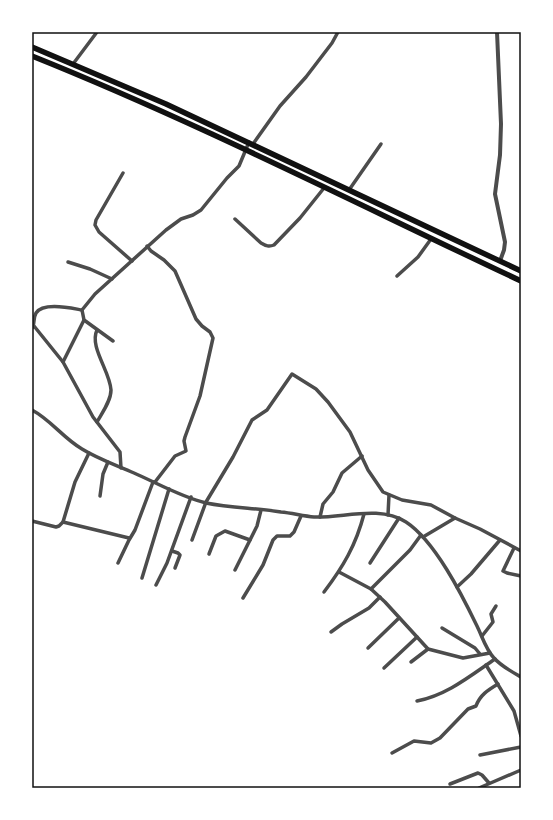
<svg xmlns="http://www.w3.org/2000/svg" width="553" height="820" font-family="'Source Sans 3',sans-serif">
	<style>
		.lines { fill: none; stroke-linecap: round; stroke-linejoin: round }
		.minor { stroke: #4c4c4c; stroke-width: 3.5 }
		.tertiary { stroke: #4c4c4c; stroke-width: 4 }
		.trunk { stroke: #111; stroke-width: 5.5 }
		.neatline { fill: none; stroke: #111; stroke-width: 1.5 }
	</style>
	<rect width="100%" height="100%" fill="#fff"/>
	<g class="lines">
		<g class="minor">
			<path d="M 73,64 L 97,32"/>
			<path d="M 253,144 L 280,106 L 306,77 L 332,43 L 338,32"/>
			<path d="M 123,173 L 96,220 L 95,225 L 99,232 L 132,261"/>
			<path d="M 349,190 L 381,144"/>
			<path d="M 235,219 L 261,243 C 266,246 269,247 274,245 L 300,218 L 324,188"/>
			<path d="M 147,246 L 151,251 L 164,260 L 175,271 L 196,319 L 202,326 L 210,332 L 213,338 L 200,396 L 185,437 L 184,441 L 186,451 L 175,456 L 155,482"/>
			<path d="M 68,262 L 90,269 L 112,279"/>
			<path d="M 397,276 L 418,257 L 431,239"/>
			<path d="M 34,326 L 63,362 L 93,417 L 120,452 L 121,468"/>
			<path d="M 32,328 C 35,324 33,318 36,313 C 43,302 70,308 82,310"/>
			<path d="M 113,341 L 84,320 L 82,310 L 95,294 L 166,230 L 181,219 L 193,215 L 201,210 L 227,178 L 239,166 L 249,142"/>
			<path d="M 63,362 L 84,320"/>
			<path d="M 32,410 C 51,420 63,438 82,449 C 98,459 116,465 134,473 C 157,483 181,497 206,503 C 231,508 256,508 281,512 C 292,513 303,516 314,517 C 344,518 379,505 406,522 C 435,541 462,595 477,626 C 482,636 486,650 494,658 C 501,666 512,672 521,677"/>
			<path d="M 97,422 C 102,413 111,401 111,390 C 110,371 89,347 97,330"/>
			<path d="M 89,453 L 75,482 L 63,522 L 129,538"/>
			<path d="M 100,496 L 103,474 L 108,462"/>
			<path d="M 388,515 L 389,495"/>
			<path d="M 320,517 L 323,504 L 333,492 L 342,473 L 362,456"/>
			<path d="M 32,521 L 56,527 L 59,526 L 63,522"/>
			<path d="M 423,537 L 455,518 L 480,529 L 521,551"/>
			<path d="M 192,540 L 206,502 L 233,457 L 252,420 L 267,410 L 292,374 L 316,389 L 328,402 L 350,432 L 368,470 L 383,492 L 402,500 L 431,505 L 455,518"/>
			<path d="M 514,548 L 503,571 L 507,573 L 521,576"/>
			<path d="M 172,551 L 178,553 L 180,555 L 175,568"/>
			<path d="M 209,554 L 216,536 L 225,531 L 250,540"/>
			<path d="M 118,563 L 129,540 L 135,530 L 153,482"/>
			<path d="M 370,563 L 399,518"/>
			<path d="M 235,570 L 257,526 L 261,510"/>
			<path d="M 339,572 L 371,589 L 410,550 L 421,535"/>
			<path d="M 142,578 L 169,489"/>
			<path d="M 156,585 L 167,563 L 191,497"/>
			<path d="M 457,587 L 471,574 L 500,540"/>
			<path d="M 371,589 L 385,602 L 428,649 L 463,658 L 490,653"/>
			<path d="M 324,592 C 343,567 356,545 364,514"/>
			<path d="M 243,598 L 263,565 L 273,540 L 277,536 L 290,536 L 294,532 L 301,516"/>
			<path d="M 442,628 L 475,648 L 480,654"/>
			<path d="M 331,632 L 342,624 L 369,608 L 380,597"/>
			<path d="M 482,636 L 493,622 L 491,614 L 496,606"/>
			<path d="M 368,648 L 399,618"/>
			<path d="M 411,662 L 428,649"/>
			<path d="M 486,665 L 514,711 L 521,736"/>
			<path d="M 384,668 L 417,637"/>
			<path d="M 417,701 C 447,695 470,676 495,659"/>
			<path d="M 392,753 L 414,741 L 431,743 L 440,738 L 468,709 L 476,706 C 480,695 488,690 498,684"/>
			<path d="M 480,755 L 521,747"/>
			<path d="M 450,784 L 478,773 L 482,775 L 489,783"/>
			<path d="M 479,788 L 521,770"/>
		</g>
		<path class="tertiary" d="M 497,32 L 501,124 L 500,155 L 495,194 L 505,242 L 504,250 L 500,261"/>
		<g class="trunk">
			<path d="M 32,47 L 166,104 L 521,271"/>
			<path d="M 32,56 C 199,123 359,205 521,281"/>
		</g>
	</g>
	<rect width="553" height="820" fill="none" stroke="#ffffff" stroke-width="66"/>
	<rect x="33" y="33" width="487" height="754" class="neatline"/>
</svg>
